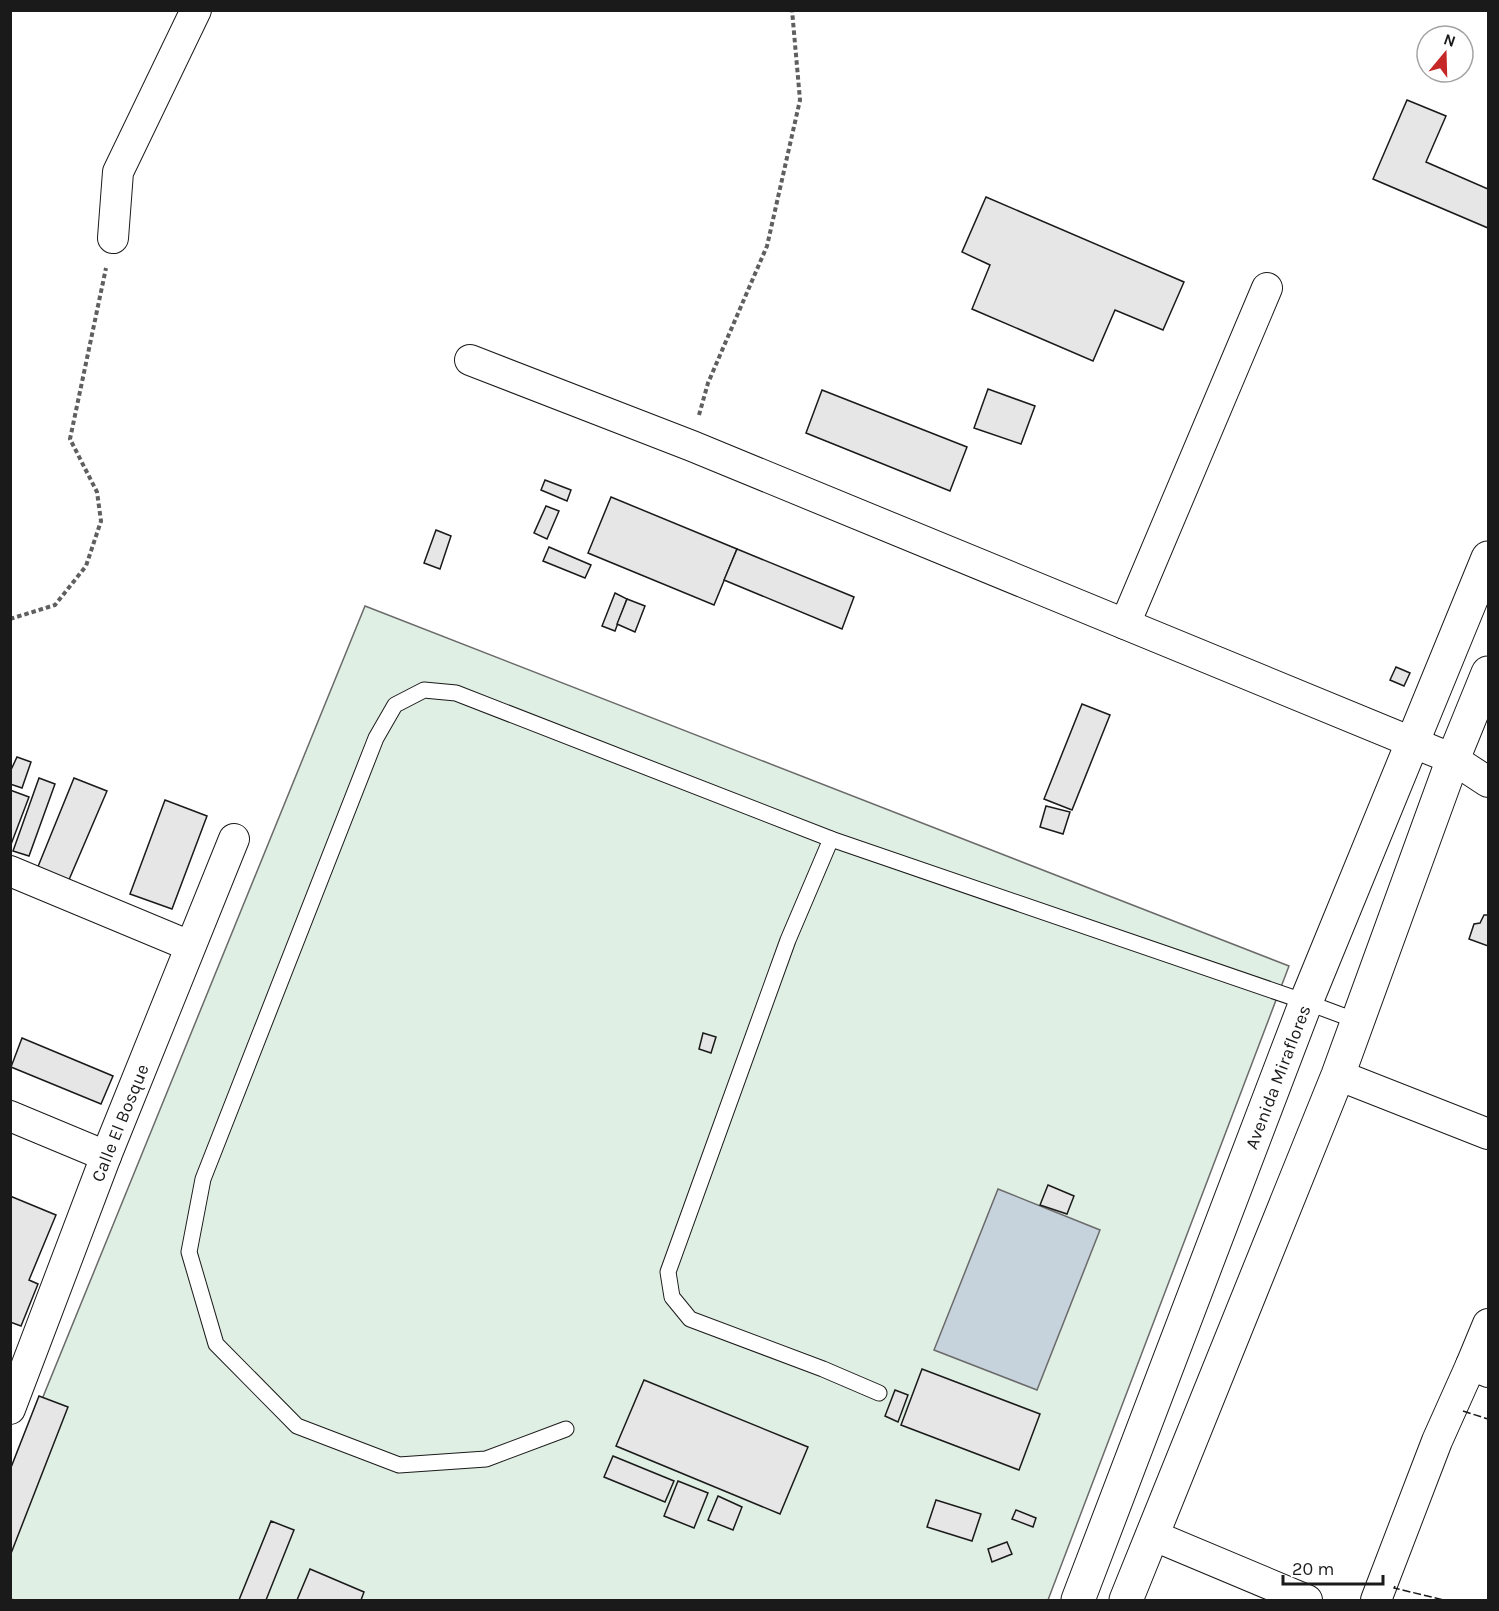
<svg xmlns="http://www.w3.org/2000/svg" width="1499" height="1611" font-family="Karla,sans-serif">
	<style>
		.green { fill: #e0efe3; stroke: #6a6a6a; stroke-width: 1.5 }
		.water { fill: #c6d2dc; stroke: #6a6a6a; stroke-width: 1.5 }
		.building { fill: #e6e6e6; stroke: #1a1a1a; stroke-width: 1.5 }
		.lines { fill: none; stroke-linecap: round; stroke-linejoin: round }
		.service-casing { stroke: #1a1a1a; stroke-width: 17 }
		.minor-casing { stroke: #1a1a1a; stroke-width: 32 }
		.tertiary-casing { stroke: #1a1a1a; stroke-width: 35 }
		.path { stroke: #5f5f5f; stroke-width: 4; stroke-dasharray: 4.5 3; stroke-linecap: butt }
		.service { stroke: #fff; stroke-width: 15 }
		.minor { stroke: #fff; stroke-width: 30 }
		.tertiary { stroke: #fff; stroke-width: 33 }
		.fence { stroke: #1a1a1a; stroke-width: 1.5; stroke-dasharray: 8 3; stroke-linecap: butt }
		.labels { text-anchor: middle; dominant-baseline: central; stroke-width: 4.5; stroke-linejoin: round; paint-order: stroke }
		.street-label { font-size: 18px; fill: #1a1a1a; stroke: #fff }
	</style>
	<rect width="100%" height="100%" fill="#fff"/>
	<path class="green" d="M 365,606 L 1289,966 L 1048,1600 L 15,1600 L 10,1599 L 10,1478 Z"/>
	<path class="water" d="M 998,1189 L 1100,1230 L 1037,1390 L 934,1350 Z"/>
	<g class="building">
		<path d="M 1407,100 L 1446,116 L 1426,162 L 1488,189 L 1488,228 L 1373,179 Z"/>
		<path d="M 986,197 L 1184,282 L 1163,330 L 1115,310 L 1093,361 L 972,309 L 990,265 L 962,252 Z"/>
		<path d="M 988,389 L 1035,406 L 1021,444 L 974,428 Z"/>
		<path d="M 822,390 L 967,447 L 950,491 L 806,433 Z"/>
		<path d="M 545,480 L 571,490 L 567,501 L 541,490 Z"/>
		<path d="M 611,497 L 737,549 L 714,605 L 588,553 Z"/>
		<path d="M 546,506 L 559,511 L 547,539 L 534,533 Z"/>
		<path d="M 436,530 L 451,536 L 440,569 L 424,563 Z"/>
		<path d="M 549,547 L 591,565 L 585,578 L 543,561 Z"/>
		<path d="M 737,549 L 854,597 L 842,629 L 724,580 Z"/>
		<path d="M 615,593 L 627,599 L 615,631 L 602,626 Z"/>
		<path d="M 627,599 L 645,606 L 635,632 L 617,624 Z"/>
		<path d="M 1396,667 L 1410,673 L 1404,686 L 1390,680 Z"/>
		<path d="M 1082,704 L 1110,715 L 1072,810 L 1044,799 Z"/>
		<path d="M 17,757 L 31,762 L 22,788 L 10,784 L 10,772 Z"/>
		<path d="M 39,778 L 55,784 L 29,856 L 13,851 Z"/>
		<path d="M 74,778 L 107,791 L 68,882 L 37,869 Z"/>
		<path d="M 10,790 L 29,797 L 10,847 Z"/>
		<path d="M 165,800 L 207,816 L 172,909 L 130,894 Z"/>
		<path d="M 1046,806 L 1070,812 L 1063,834 L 1040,827 Z"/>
		<path d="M 1484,915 L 1488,915 L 1488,946 L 1469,939 L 1474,924 L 1480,923 Z"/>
		<path d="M 703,1033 L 716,1037 L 711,1053 L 699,1049 Z"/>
		<path d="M 22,1038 L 113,1076 L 101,1104 L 11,1067 Z"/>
		<path d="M 1048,1185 L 1074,1196 L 1067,1214 L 1040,1205 Z"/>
		<path d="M 10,1196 L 56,1215 L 29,1280 L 38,1284 L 21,1326 L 10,1322 Z"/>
		<path d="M 922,1369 L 1040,1414 L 1019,1470 L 901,1425 Z"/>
		<path d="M 644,1380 L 808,1447 L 780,1514 L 616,1446 Z"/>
		<path d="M 895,1390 L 908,1395 L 898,1422 L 885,1416 Z"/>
		<path d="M 39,1396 L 68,1407 L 10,1556 L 10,1470 Z"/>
		<path d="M 613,1456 L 674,1481 L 665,1502 L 604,1477 Z"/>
		<path d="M 678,1481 L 708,1493 L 694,1528 L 664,1516 Z"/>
		<path d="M 718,1496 L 742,1507 L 733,1530 L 708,1520 Z"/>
		<path d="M 936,1500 L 981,1514 L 972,1541 L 927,1527 Z"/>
		<path d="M 1016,1510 L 1036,1518 L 1033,1527 L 1012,1519 Z"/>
		<path d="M 271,1521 L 294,1530 L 266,1600 L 239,1600 Z"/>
		<path d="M 1007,1542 L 1012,1554 L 992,1562 L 988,1549 Z"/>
		<path d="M 310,1569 L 364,1592 L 361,1600 L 297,1600 Z"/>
	</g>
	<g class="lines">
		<defs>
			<g id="service">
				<path d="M 831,839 L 788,940 L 668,1272 L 672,1297 L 690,1319 L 823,1369 L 879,1393"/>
				<path d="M 566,1429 L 486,1459 L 399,1465 L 297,1426 L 216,1344 L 189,1252 L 203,1179 L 376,738 L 395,705 L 424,690 L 456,693 L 831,839 L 1306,1002 L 1357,1021"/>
			</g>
			<g id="minor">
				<path d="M 113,238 L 118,172 L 196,10"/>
				<path d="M 470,360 L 692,446 L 1453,759 L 1488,782"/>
				<path d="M 1125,624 L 1267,288"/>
				<path d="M 10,871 L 190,946"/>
				<path d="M 1338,1075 L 1488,1134"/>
				<path d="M 10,1116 L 106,1156"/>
				<path d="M 1488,1324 L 1471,1365 L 1488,1372"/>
				<path d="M 10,1409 L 106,1156 L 234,839"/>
				<path d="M 1152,1535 L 1307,1600"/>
				<path d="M 1376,1600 L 1437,1441 L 1471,1365"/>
			</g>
			<g id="tertiary">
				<path d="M 1078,1600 L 1306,1002 L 1488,558"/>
				<path d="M 1126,1600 L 1338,1075 L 1453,759 L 1488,673"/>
			</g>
		</defs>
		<use href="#service" class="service-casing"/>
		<use href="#minor" class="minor-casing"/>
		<use href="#tertiary" class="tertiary-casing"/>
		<g class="path">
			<path d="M 699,415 L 708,383 L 767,246 L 800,100 L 792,10"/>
			<path d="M 10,619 L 55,605 L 86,566 L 101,521 L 97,492 L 70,439 L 106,268"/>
		</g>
		<use href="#service" class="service"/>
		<use href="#minor" class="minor"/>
		<use href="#tertiary" class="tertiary"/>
		<g class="fence">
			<path d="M 1463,1411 L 1488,1419"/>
			<path d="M 1395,1586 L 1394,1588 L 1444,1600"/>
		</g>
	</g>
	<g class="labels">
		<g class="street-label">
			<text transform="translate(1278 1077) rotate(-69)">Avenida Miraflores</text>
			<text transform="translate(120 1123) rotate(-68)">Calle El Bosque</text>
		</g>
	</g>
	<rect width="1499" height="1611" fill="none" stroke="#1a1a1a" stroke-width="24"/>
	<g transform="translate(1445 54) rotate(19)"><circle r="28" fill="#ffffff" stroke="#a3a3a3" stroke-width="1.5"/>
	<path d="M0-4.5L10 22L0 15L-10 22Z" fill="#c62828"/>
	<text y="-9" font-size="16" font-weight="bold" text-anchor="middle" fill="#1a1a1a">N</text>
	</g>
	<path d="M1283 1575v9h100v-9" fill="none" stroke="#1a1a1a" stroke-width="3"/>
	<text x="1292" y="1575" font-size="18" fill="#1a1a1a" stroke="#ffffff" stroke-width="4.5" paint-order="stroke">20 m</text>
</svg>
